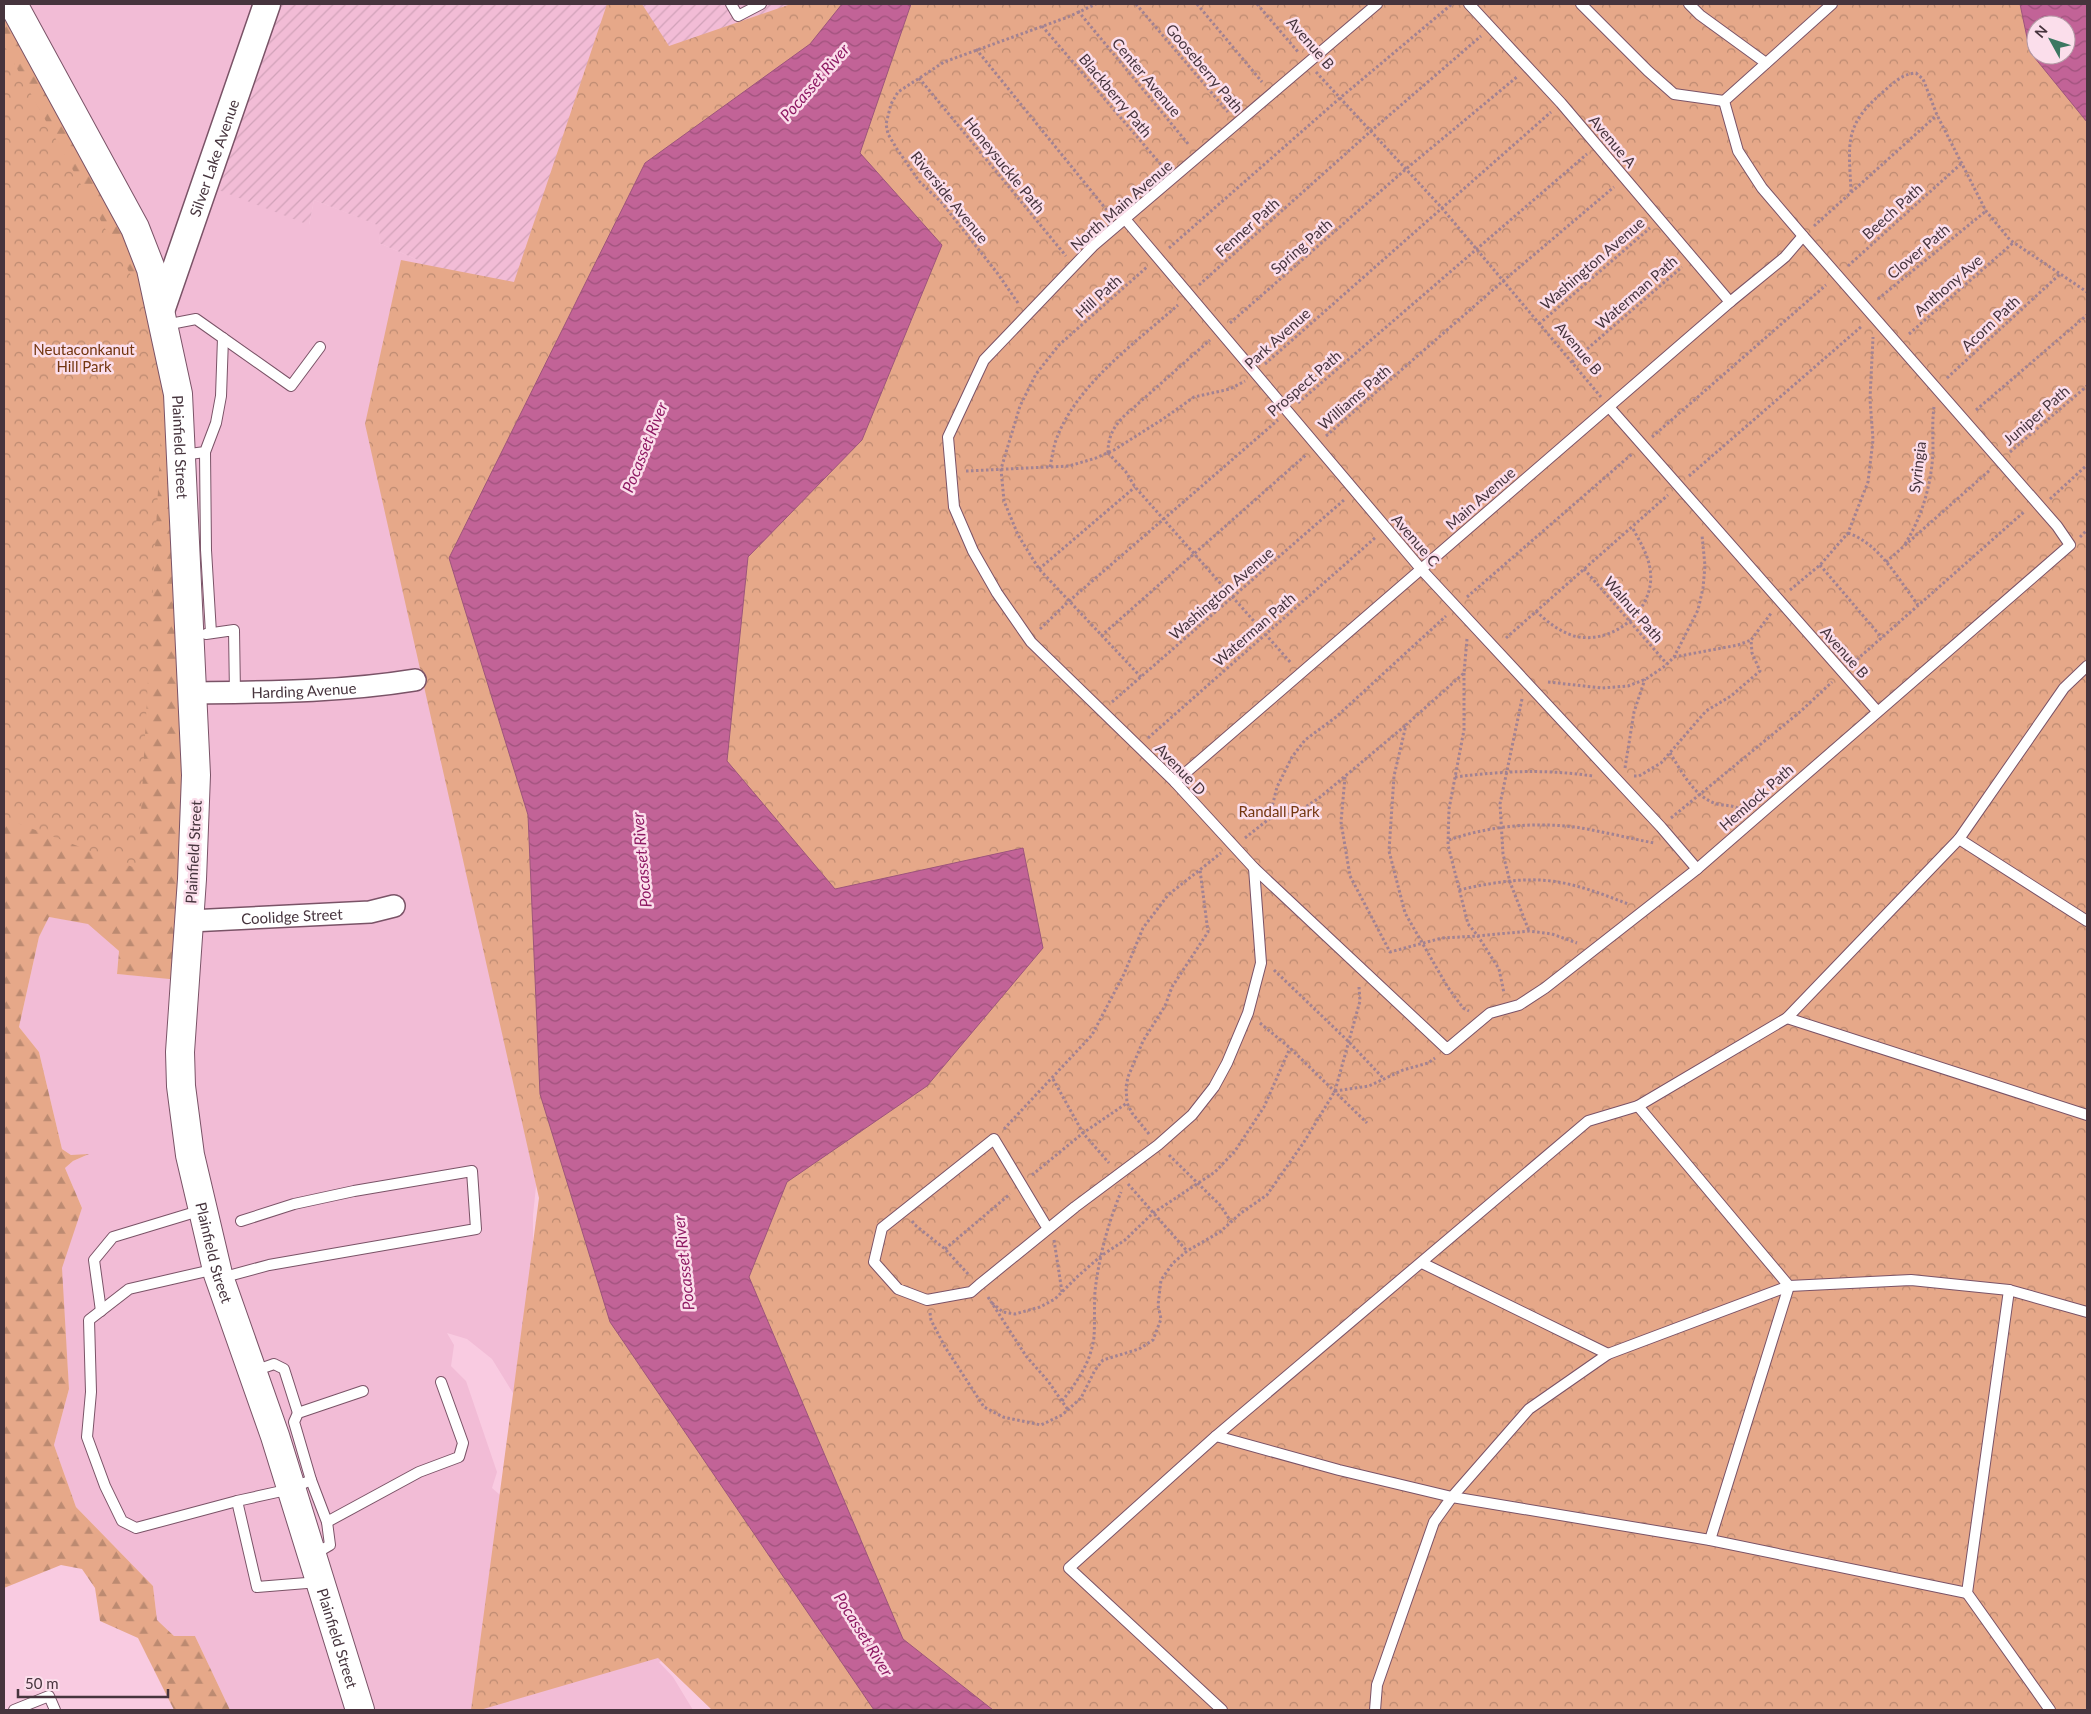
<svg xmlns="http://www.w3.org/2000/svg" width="2091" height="1714" font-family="Lato,sans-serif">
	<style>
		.built { fill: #f2bcd6 }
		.industrial { fill: url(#industrial-furrows) }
		.forest { fill: url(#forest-firs) }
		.park { fill: url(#park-crowns); fill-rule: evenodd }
		.water { fill: url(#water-waves); stroke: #9d557c; fill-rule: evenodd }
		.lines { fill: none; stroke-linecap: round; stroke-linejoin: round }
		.service-casing { stroke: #7a5367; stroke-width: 12 }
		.minor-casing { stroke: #7a5367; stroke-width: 24 }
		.tertiary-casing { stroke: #7a5367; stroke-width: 29 }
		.secondary-casing { stroke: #7a5367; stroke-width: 30 }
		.path { stroke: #a28292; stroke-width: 3; stroke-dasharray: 2.5 2.5; stroke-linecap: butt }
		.service { stroke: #fff; stroke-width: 10 }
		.minor { stroke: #fff; stroke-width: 21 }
		.tertiary { stroke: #fff; stroke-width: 26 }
		.secondary { stroke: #fff; stroke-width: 28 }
		.labels { text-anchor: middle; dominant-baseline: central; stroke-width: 5; stroke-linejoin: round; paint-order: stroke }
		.street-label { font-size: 15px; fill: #46343d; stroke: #fbdeeb }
		.park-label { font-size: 15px; fill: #733610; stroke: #fbdeeb }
		.water-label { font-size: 16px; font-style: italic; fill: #8e1963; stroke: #fbdeeb }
	</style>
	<defs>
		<pattern id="industrial-furrows" width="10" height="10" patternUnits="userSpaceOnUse" patternTransform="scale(1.25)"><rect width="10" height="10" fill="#f2bcd6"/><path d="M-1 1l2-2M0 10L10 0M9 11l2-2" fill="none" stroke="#d1a2b9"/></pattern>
		<pattern id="forest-firs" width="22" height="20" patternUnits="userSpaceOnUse" patternTransform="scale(1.25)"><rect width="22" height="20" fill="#e6a889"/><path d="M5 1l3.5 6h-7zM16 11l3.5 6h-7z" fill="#bc8a71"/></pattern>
		<pattern id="park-crowns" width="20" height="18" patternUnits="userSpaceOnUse" patternTransform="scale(1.25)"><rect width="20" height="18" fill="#e6a889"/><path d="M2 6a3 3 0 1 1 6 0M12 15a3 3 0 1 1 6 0" fill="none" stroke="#bc8a71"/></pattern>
		<pattern id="water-waves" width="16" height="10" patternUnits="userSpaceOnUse" patternTransform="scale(1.25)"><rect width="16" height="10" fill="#c26397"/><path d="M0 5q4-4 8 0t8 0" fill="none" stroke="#9f527c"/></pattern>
	</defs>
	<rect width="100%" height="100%" fill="#f9cbe1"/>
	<path class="built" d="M 21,4 L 271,4 L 309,225 L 314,200 L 381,226 L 379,243 L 420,261 L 438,289 L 544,1111 L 533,1215 L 533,1305 L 521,1406 L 492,1359 L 467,1339 L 447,1333 L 454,1345 L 451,1366 L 466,1381 L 497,1472 L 492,1488 L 681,1652 L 659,1662 L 673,1677 L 693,1710 L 230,1710 L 195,1636 L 174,1636 L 157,1620 L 153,1586 L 76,1507 L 54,1445 L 69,1389 L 61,1268 L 82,1208 L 65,1168 L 73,1161 L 87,1155 L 71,1155 L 62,1149 L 39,1052 L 19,1027 L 39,937 L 49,917 L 88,923 L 119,951 L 117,974 L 180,979 Z"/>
	<path class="industrial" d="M 271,4 L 835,4 L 555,312 L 438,289 L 420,261 L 379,243 L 380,226 L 314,200 L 309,225 L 216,189 Z"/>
	<path class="forest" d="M 4,4 L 21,4 L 165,328 L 193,706 L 180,980 L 117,974 L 119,951 L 88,924 L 49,917 L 39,937 L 19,1027 L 39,1052 L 62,1149 L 71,1155 L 89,1154 L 73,1161 L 65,1168 L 82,1208 L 62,1268 L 69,1389 L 54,1445 L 76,1507 L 153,1586 L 157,1620 L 174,1636 L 195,1636 L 230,1710 L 174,1710 L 138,1638 L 100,1621 L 95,1588 L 82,1569 L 61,1565 L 4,1588 Z"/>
	<g class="park">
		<path d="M 607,4 L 642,4 L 669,46 L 791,4 L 2087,4 L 2087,1710 L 712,1710 L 658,1658 L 480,1710 L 471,1710 L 539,1198 L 365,424 L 401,260 L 514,282 ZM 2036,25 L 2066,25 L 2066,55 L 2036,55 Z"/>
		<path d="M 4,45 L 166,339 L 138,869 L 4,818 Z"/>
	</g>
	<g class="water">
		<path d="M 842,4 L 911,4 L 860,153 L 942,245 L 862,440 L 748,557 L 727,761 L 835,889 L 1023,848 L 1043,948 L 927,1086 L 787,1182 L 749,1277 L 903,1639 L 993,1710 L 874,1710 L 610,1322 L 540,1094 L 528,815 L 449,558 L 645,163 L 810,44 Z"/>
		<path d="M 2020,4 L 2087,4 L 2087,122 L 2030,52 ZM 2036,25 L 2066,25 L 2066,55 L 2036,55 Z"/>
	</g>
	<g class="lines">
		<defs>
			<g id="service">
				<path d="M 731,4 L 738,16 L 761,4"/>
				<path d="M 1377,4 L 1093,246 L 984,360 L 948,437 L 954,507 L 973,551 L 997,593 L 1031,642 L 1175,782 L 1254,868 L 1447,1049 L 1490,1013 L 1519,1005 L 1545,988 L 1697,869 L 2070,545 L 2057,526 L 1803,236 L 1762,188 L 1738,151 L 1724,101 L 1832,4"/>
				<path d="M 1469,4 L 1561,103 L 1730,302"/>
				<path d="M 1581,4 L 1648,71 L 1674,94 L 1724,101"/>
				<path d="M 1689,4 L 1700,15 L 1766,63"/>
				<path d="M 1125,219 L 1421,569 L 1661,827 L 1697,869"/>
				<path d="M 165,325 L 196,319 L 291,386 L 320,347"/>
				<path d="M 1609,407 L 1877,711"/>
				<path d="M 205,452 L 206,550 L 211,633"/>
				<path d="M 182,455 L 205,452 L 216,423 L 221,396 L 223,338"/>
				<path d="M 206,634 L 234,630 L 235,694"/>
				<path d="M 1175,782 L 1730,302 L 1785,257 L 1803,236"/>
				<path d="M 1959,839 L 2087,921"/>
				<path d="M 1787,1018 L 2087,1115"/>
				<path d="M 1638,1106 L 1789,1286 L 1710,1540"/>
				<path d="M 1048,1229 L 994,1139 L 882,1228 L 874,1262 L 898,1289 L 927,1300 L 971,1292 L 979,1285 L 1075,1207 L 1158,1145 L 1192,1115 L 1214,1087 L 1227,1063 L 1248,1013 L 1261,963 L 1254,868"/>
				<path d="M 1422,1263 L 1608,1354"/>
				<path d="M 216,1269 L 129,1289 L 89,1320 L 91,1392 L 87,1437 L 105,1486 L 122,1521 L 136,1528 L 237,1501"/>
				<path d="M 221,1278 L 269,1265 L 476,1229 L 472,1171 L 354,1191 L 294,1204 L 241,1221"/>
				<path d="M 2009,1290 L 1967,1593 L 2050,1710"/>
				<path d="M 101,1311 L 94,1260 L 113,1237 L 202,1210"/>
				<path d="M 254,1371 L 274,1364 L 284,1369 L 298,1413"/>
				<path d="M 1216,1436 L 1339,1470 L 1452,1497 L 1710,1540 L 1967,1593"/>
				<path d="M 311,1480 L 294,1422 L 298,1413 L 363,1391"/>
				<path d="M 313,1555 L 330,1545 L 327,1522"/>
				<path d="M 319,1582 L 257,1587 L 237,1501 L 291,1489 L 311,1480 L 327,1522 L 419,1472 L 459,1457 L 463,1443 L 441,1382"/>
				<path d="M 14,1710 L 49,1696 L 55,1710"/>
				<path d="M 1222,1710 L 1069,1568 L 1216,1436 L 1588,1121 L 1638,1106 L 1787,1018 L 1959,839 L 2064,688 L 2087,666"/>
				<path d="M 1375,1710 L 1377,1685 L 1434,1522 L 1452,1497 L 1529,1409 L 1608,1354 L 1789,1286 L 1911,1280 L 2009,1290 L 2087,1312"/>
			</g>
			<g id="minor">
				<path id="s1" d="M 193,693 C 268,692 341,692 415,680"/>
				<path id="s2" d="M 190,921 L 370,912 L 394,906"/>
			</g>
			<g id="tertiary">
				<path id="s3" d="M 161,311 L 267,4"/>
			</g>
			<g id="secondary">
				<path id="s4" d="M 13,4 L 135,228 L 151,269 L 178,394 L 196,775 L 192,879 L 180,1052 L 181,1086 L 190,1155 L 218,1274 L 275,1436 L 360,1710"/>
			</g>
		</defs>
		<use href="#service" class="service-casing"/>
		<use href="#minor" class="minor-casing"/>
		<use href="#tertiary" class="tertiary-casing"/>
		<use href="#secondary" class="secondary-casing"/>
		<g class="path">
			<path d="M 1136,4 L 1228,112"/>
			<path d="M 1197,4 L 1262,82"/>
			<path d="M 1257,4 L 1299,53"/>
			<path d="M 1078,11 L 1189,145"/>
			<path d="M 1042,26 L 1163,167"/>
			<path d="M 976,49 L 1110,214"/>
			<path d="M 1316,72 L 1441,207 L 1601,397"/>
			<path d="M 919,78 L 1066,256"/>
			<path d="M 1851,192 C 1849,143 1843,126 1883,92 C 1893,83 1902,74 1916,73 L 1923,79 L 1937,115 L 1986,211 L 2010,240 L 2087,292"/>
			<path d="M 1814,226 L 1937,115"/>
			<path d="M 1169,248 L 1340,98 L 1452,4"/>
			<path d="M 1848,266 L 1963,162"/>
			<path d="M 1199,285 L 1371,131 L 1481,36"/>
			<path d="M 1878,299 L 1986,211"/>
			<path d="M 1018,303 L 998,274 L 942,203 L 919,181 L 897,149 L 888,134 L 886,124 L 891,104 L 898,92 L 944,62 L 1068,17 L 1096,4"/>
			<path d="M 1230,323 L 1406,169 L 1518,76"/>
			<path d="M 1539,324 L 1650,228"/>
			<path d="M 1909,334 L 2014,242"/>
			<path d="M 1572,362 L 1682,267"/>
			<path d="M 1265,364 L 1551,112"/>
			<path d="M 1947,378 L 2060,274"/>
			<path d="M 1298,403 L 1587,154"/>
			<path d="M 1976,410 L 2087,315"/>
			<path d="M 1326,436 L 1503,281 L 1614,187"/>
			<path d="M 1652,437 L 1826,285"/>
			<path d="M 2010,452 L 2087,386"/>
			<path d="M 1108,453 C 1108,437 1113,428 1123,417 L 1210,340"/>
			<path d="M 1108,453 L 1126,472 L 1135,487 L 1291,663"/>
			<path d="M 1050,467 C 1052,458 1053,449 1056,440 C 1076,385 1135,343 1178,305"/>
			<path d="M 966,471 L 1069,466 L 1096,458 L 1114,450 L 1163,419 L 1194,397 L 1230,389 L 1245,381"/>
			<path d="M 1689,476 L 1862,326"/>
			<path d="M 2050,499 L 2087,465"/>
			<path d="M 1848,533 C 1880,544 1898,579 1918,605"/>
			<path d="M 2080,537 L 2087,530"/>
			<path d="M 1905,544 C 1922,517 1932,483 1933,450 C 1933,436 1932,422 1934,407"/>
			<path d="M 1886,562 L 1990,470"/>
			<path d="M 1820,565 L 1882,638"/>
			<path d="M 1039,569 L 1135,487"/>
			<path d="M 1584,569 L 1667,664"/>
			<path d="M 1790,590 L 1820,565 L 1848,533 L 1868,482 L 1873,440 L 1870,399 L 1873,337"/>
			<path d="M 1467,597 L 1632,454"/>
			<path d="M 1536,611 C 1547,622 1559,631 1574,636 C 1613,646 1657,609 1650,569 C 1648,554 1639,540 1632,527"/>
			<path d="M 1040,629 L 1068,602 L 1278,420"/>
			<path d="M 1101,636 L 1307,454"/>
			<path d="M 1506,638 L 1668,495"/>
			<path d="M 1467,639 L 1464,673 L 1406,725 L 1394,776 L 1389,851 L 1405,913 L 1447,986 L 1463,1008 L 1469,1011"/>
			<path d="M 1674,657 L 1738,645 L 1751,640"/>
			<path d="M 1853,663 L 2025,511"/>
			<path d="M 1464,673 L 1464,730 L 1449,809 L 1448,845 L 1468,924 L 1478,936 L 1529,931 L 1552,934 L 1577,943"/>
			<path d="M 1141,677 L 1039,569 L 1018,535 L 1004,501 L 1001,469 L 1020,406 L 1036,374 L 1059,345 L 1147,267"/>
			<path d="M 1548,682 L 1602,688 L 1628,686 L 1646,679 L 1665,666 L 1674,657 L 1698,610 L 1703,588 L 1705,566 L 1702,535"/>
			<path d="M 1522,699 L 1500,804 L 1503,854 L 1510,882 L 1529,931"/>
			<path d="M 1112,702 L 1344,500"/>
			<path d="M 1148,738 L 1376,537"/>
			<path d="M 1670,753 C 1682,772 1694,797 1717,804 C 1727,806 1735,805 1743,811"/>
			<path d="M 1625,768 L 1634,712 L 1645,679"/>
			<path d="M 1634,776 L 1639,776 L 1661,763 L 1706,711 L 1731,696 L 1760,671 L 1752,653 L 1751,640 L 1772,612"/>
			<path d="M 1345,777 L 1341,822 L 1350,876 L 1390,952 L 1442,938 L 1478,936 L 1499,969 L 1504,993"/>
			<path d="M 1455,777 C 1505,771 1543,769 1593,776"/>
			<path d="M 1671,818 L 1801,711 L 1832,682"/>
			<path d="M 1269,819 L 1298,812 L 1319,798 L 1406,725"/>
			<path d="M 1245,838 L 1269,819 L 1277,787 L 1292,757 L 1305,740 L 1336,717 L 1446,616"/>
			<path d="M 1449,840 C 1489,826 1532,822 1575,827 C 1601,831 1628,838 1654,843"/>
			<path d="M 1459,890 C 1485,884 1513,879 1539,880 C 1569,881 1600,893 1628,904"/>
			<path d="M 1274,970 L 1349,1042 L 1384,1079"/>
			<path d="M 1260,1023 L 1290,1048 L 1367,1123"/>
			<path d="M 1053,1079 L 1083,1133 L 1109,1163"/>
			<path d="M 1335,1091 L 1360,1001 L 1359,987"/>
			<path d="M 1004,1129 L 1092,1035 L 1124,974 L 1143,928 L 1168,895 L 1221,853"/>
			<path d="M 1149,1134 L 1132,1113 L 1127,1103 L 1126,1087 L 1128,1077 L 1143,1041 L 1165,1006 L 1172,987 L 1208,932 L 1200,870"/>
			<path d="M 1169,1155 L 1221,1206 L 1231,1222"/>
			<path d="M 1032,1175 L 1083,1133 L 1127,1103"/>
			<path d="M 1128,1184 L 1187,1251"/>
			<path d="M 912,1221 L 915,1225 L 945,1249 L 969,1275"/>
			<path d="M 1054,1240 L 1062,1292"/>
			<path d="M 945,1249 L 1010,1194"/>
			<path d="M 988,1297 L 1026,1356 L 1048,1381 L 1068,1410"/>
			<path d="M 992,1303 L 1003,1312 L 1015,1314 L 1040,1307 L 1055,1299 L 1078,1276 L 1101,1256 L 1125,1240 L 1153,1213 L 1215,1172 L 1235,1151 L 1264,1107 L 1290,1048"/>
			<path d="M 930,1313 L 931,1320 L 945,1347 L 984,1407 L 1003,1417 L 1041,1425 L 1062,1415 L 1081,1398 L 1095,1370 L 1103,1360 L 1139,1349 L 1153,1340 L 1161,1319 L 1158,1305 L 1161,1280 L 1173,1263 L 1187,1251 L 1220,1232 L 1241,1213 L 1267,1195 L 1304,1142 L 1335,1091 L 1369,1086 L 1403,1070 L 1428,1063 L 1435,1058"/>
			<path d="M 1062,1401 C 1077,1382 1091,1362 1094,1337 C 1095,1322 1094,1307 1095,1291 C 1099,1257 1108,1223 1121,1192"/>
		</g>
		<use href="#service" class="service"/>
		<use href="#minor" class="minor"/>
		<use href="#tertiary" class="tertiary"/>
		<use href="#secondary" class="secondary"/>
	</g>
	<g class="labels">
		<g class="street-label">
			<text transform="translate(1311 43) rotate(49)">Avenue B</text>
			<text transform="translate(1205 68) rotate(50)">Gooseberry Path</text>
			<text transform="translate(1147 77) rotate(50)">Center Avenue</text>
			<text transform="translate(1116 95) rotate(50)">Blackberry Path</text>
			<text transform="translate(1613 141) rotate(50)">Avenue A</text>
			<text stroke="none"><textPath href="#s3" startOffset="162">Silver Lake Avenue</textPath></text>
			<text transform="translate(1005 165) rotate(51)">Honeysuckle Path</text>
			<text transform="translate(950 197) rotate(51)">Riverside Avenue</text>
			<text transform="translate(1121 205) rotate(-41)">North Main Avenue</text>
			<text transform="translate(1892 211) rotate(-42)">Beech Path</text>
			<text transform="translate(1247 227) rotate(-42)">Fenner Path</text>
			<text transform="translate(1301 246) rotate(-41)">Spring Path</text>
			<text transform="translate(1918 251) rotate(-40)">Clover Path</text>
			<text transform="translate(1592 263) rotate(-41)">Washington Avenue</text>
			<text transform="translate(1948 285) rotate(-41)">Anthony Ave</text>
			<text transform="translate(1636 292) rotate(-41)">Waterman Path</text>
			<text transform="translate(1098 296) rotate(-42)">Hill Path</text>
			<text transform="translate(1990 323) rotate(-43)">Acorn Path</text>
			<text transform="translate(1277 338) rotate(-42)">Park Avenue</text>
			<text transform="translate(1579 348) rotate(50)">Avenue B</text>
			<text transform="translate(1304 383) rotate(-41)">Prospect Path</text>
			<text transform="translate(1354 397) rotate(-41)">Williams Path</text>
			<text transform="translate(2036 415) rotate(-41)">Juniper Path</text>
			<text stroke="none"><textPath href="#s4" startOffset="480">Plainfield Street</textPath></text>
			<text transform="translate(1917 467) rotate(-83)">Syringia</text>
			<text transform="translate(1480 498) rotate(-41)">Main Avenue</text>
			<text transform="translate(1416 540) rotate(49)">Avenue C</text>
			<text transform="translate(1221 593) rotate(-41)">Washington Avenue</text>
			<text transform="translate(1634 609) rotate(49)">Walnut Path</text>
			<text transform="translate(1254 629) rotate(-41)">Waterman Path</text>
			<text transform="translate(1845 652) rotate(48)">Avenue B</text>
			<text stroke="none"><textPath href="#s1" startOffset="111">Harding Avenue</textPath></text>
			<text transform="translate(1181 769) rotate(46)">Avenue D</text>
			<text transform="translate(1756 797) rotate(-41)">Hemlock Path</text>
			<text transform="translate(193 852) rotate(-87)">Plainfield Street</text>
			<text stroke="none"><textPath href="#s2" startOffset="102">Coolidge Street</textPath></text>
			<text stroke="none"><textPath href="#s4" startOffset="1290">Plainfield Street</textPath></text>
			<text stroke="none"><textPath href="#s4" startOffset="1695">Plainfield Street</textPath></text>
		</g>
		<g class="park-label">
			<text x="84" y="349">Neutaconkanut<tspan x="84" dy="17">Hill Park</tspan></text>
			<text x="1279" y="811">Randall Park</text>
		</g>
		<g class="water-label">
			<text transform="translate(814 82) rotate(-49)">Pocasset River</text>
			<text transform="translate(644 447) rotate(-68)">Pocasset River</text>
			<text transform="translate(641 860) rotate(-95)">Pocasset River</text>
			<text transform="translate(683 1263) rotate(-96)">Pocasset River</text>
			<text transform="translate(864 1634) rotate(58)">Pocasset River</text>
		</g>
	</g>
	<rect width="2091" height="1714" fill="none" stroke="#46343d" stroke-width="10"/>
	<g transform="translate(2051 40) rotate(310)"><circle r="24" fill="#fbdeeb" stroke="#b39aa5"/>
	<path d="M0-4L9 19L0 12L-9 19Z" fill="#3b7761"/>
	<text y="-8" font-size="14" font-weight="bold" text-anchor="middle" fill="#46343d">N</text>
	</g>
	<path d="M18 1689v8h150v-8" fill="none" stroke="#46343d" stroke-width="2.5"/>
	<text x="25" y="1689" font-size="15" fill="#46343d" stroke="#fbdeeb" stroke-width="4" paint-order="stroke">50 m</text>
</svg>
